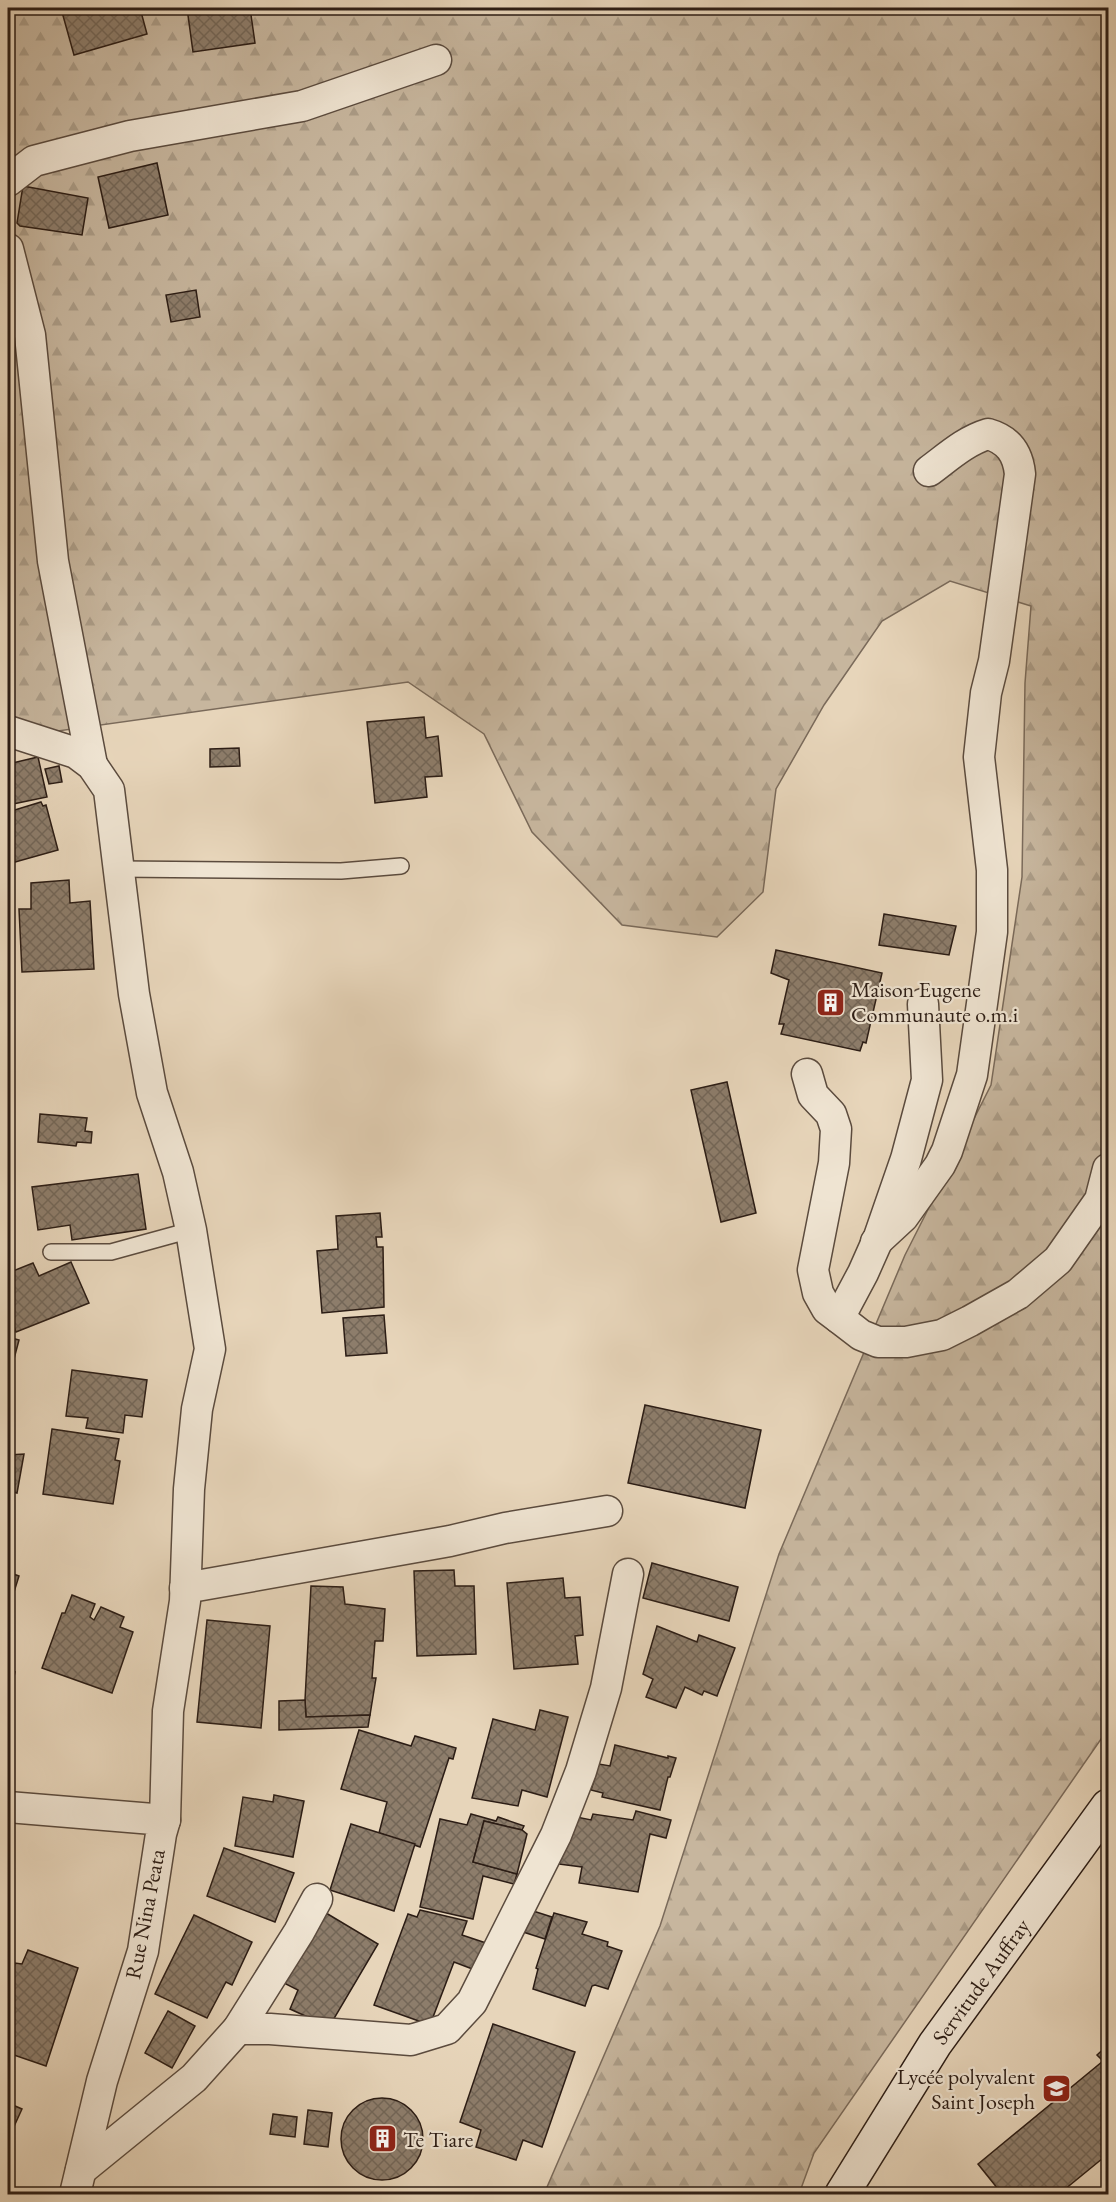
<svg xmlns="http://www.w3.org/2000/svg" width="1116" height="2202" font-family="'EB Garamond',serif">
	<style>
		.forest { fill: url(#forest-firs); stroke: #7a6a5a; stroke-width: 1.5 }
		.building { fill: url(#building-cross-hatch); stroke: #2c1d15; stroke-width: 1.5 }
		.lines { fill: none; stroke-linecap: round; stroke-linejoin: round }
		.lane-casing { stroke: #5b4b3e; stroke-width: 18 }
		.street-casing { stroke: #5b4b3e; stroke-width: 33 }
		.secondary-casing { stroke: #2c1d15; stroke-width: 36 }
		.lane { stroke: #efe4d2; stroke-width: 15 }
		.street { stroke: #efe4d2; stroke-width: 30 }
		.secondary { stroke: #efe4d2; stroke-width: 33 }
		.labels { text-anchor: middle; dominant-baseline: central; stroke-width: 4.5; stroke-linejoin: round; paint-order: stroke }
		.poi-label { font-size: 22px; fill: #2c1d15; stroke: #efe4d2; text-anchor: start }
		.street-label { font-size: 22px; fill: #2c1d15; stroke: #efe4d2 }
	</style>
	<defs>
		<pattern id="forest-firs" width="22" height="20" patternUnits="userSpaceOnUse" patternTransform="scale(1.5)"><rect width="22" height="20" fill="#c7b69e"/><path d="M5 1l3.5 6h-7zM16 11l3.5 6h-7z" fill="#ab9c87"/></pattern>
		<pattern id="building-cross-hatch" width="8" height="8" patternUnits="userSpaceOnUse" patternTransform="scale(1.5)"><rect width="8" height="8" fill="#8d7d6b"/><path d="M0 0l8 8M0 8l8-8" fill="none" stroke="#736657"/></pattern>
	</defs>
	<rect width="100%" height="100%" fill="#e7d5ba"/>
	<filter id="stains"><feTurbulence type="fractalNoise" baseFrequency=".00333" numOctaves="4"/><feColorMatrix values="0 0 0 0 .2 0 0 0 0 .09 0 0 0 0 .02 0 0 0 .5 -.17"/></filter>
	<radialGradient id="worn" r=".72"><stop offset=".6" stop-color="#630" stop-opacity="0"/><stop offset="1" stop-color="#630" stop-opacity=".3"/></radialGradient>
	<path class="forest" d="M 8,8 L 1108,8 L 1108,1729 L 814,2153 L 799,2194 L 544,2194 L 660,1926 L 779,1554 L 905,1255 L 991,1085 L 1022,877 L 1025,683 L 1031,606 L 950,581 L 882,621 L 824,705 L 776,789 L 763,892 L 717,937 L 622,925 L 532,832 L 484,734 L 408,682 L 8,738 Z"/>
	<g class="building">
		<path d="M 76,8 L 140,8 L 147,34 L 74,55 L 62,12 Z"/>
		<path d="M 187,8 L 250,8 L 255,43 L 193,52 Z"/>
		<path d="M 157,163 L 168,215 L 109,228 L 98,177 Z"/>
		<path d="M 23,186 L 88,198 L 82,235 L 20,226 L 17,223 Z"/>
		<path d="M 196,290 L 200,317 L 171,322 L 166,295 Z"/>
		<path d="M 424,717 L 426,738 L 438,736 L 442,776 L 425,777 L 427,797 L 375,803 L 367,722 Z"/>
		<path d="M 239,748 L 240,766 L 210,767 L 210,749 Z"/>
		<path d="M 38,757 L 47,797 L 8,805 L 8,764 Z"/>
		<path d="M 59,766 L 62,782 L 49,784 L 45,769 Z"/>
		<path d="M 41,802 L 43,806 L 46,805 L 58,850 L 8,864 L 8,812 Z"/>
		<path d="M 69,880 L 70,903 L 90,901 L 94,969 L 22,972 L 19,909 L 31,909 L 31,883 Z"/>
		<path d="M 884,914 L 956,926 L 949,955 L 879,945 Z"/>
		<path d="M 776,950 L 882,973 L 866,1043 L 863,1042 L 860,1051 L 781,1034 L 784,1024 L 779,1024 L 789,980 L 771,973 Z"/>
		<path d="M 727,1082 L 756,1213 L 721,1222 L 691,1090 Z"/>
		<path d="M 40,1114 L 87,1118 L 85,1131 L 92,1132 L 91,1143 L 77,1142 L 76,1146 L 38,1142 Z"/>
		<path d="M 138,1174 L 146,1229 L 72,1240 L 70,1225 L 38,1230 L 32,1187 Z"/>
		<path d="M 380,1213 L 382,1237 L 376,1237 L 377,1247 L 383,1247 L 384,1307 L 322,1313 L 317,1251 L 338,1249 L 336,1216 Z"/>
		<path d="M 71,1262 L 89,1303 L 16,1332 L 8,1311 L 8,1273 L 33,1263 L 39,1276 Z"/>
		<path d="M 384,1315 L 387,1353 L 346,1356 L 343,1318 Z"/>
		<path d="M 8,1337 L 19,1340 L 10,1374 L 8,1374 Z"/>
		<path d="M 72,1370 L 147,1380 L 142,1417 L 125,1415 L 123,1433 L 86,1428 L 88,1418 L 66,1416 Z"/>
		<path d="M 645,1405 L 761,1430 L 745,1508 L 628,1483 Z"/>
		<path d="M 52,1429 L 119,1439 L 115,1460 L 120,1461 L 113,1504 L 43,1494 Z"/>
		<path d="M 24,1454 L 17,1493 L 8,1491 L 8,1455 Z"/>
		<path d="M 652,1563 L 738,1587 L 729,1621 L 643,1598 Z"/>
		<path d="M 454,1570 L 455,1586 L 474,1586 L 476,1654 L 417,1656 L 414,1571 Z"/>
		<path d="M 8,1572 L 19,1576 L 8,1611 Z"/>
		<path d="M 563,1578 L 565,1598 L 580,1597 L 583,1635 L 575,1636 L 578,1664 L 514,1669 L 507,1583 Z"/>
		<path d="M 311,1586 L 343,1587 L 345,1604 L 385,1609 L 383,1641 L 375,1641 L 372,1678 L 376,1678 L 370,1715 L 306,1717 L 305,1700 Z"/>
		<path d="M 72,1595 L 95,1604 L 90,1617 L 94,1620 L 101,1607 L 124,1617 L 120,1627 L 133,1632 L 112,1693 L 42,1668 L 62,1613 L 65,1613 Z"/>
		<path d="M 207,1620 L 270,1626 L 261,1728 L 197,1722 Z"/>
		<path d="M 657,1626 L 697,1642 L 699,1635 L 735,1648 L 717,1696 L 704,1691 L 702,1695 L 685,1687 L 676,1708 L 646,1697 L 653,1679 L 643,1674 Z"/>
		<path d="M 8,1671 L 15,1672 L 11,1691 L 8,1691 Z"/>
		<path d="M 305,1700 L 306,1717 L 370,1715 L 368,1727 L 279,1730 L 279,1701 Z"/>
		<path d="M 540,1710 L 568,1717 L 547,1797 L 522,1790 L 518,1806 L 472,1798 L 493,1719 L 535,1730 Z"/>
		<path d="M 359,1730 L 411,1746 L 415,1736 L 456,1748 L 453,1759 L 449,1758 L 420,1847 L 379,1833 L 387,1802 L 341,1789 Z"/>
		<path d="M 615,1745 L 668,1758 L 668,1756 L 676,1758 L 670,1777 L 668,1777 L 660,1810 L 602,1797 L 603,1793 L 591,1790 L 599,1764 L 610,1766 Z"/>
		<path d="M 274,1795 L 304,1801 L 293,1857 L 235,1846 L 243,1797 L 273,1802 Z"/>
		<path d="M 636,1811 L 671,1820 L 666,1838 L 650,1834 L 638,1892 L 579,1883 L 582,1867 L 558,1864 L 577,1817 L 591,1820 L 593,1814 L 633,1820 Z"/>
		<path d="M 471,1814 L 496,1821 L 498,1817 L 524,1826 L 522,1830 L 484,1821 L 473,1862 L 517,1874 L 514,1884 L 483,1876 L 473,1919 L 420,1907 L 440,1819 L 467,1825 Z"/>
		<path d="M 484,1821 L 522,1830 L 527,1834 L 517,1874 L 473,1862 Z"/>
		<path d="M 351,1824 L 415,1844 L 394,1911 L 330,1890 Z"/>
		<path d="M 224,1848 L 294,1873 L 275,1922 L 207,1896 Z"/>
		<path d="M 321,1910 L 378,1944 L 332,2022 L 312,2019 L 290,2009 L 298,1990 L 278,1980 Z"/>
		<path d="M 420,1910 L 467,1921 L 462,1935 L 486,1943 L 475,1970 L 454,1962 L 430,2025 L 374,2005 L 408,1914 L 417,1917 Z"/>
		<path d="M 530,1910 L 552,1917 L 545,1939 L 523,1932 Z"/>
		<path d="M 554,1913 L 587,1922 L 582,1934 L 608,1942 L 607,1946 L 622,1951 L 608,1989 L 595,1985 L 592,1986 L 585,2006 L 533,1989 L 538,1969 L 536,1968 Z"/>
		<path d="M 194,1915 L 252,1942 L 232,1985 L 226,1982 L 207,2018 L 155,1994 Z"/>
		<path d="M 28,1950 L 78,1968 L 46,2066 L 8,2053 L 8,1968 L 13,1970 L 15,1963 L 22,1964 Z"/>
		<path d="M 168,2011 L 195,2026 L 172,2068 L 145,2053 Z"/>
		<path d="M 493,2024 L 575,2052 L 542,2147 L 523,2140 L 516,2160 L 476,2147 L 481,2130 L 460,2122 Z"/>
		<path d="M 1108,2045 L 1108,2154 L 1059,2194 L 1002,2194 L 978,2164 L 1103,2061 L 1097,2055 Z"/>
		<circle cx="382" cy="2139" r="41"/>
		<path d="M 8,2103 L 22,2109 L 11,2133 L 8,2132 Z"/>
		<path d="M 308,2110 L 332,2113 L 328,2147 L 304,2144 Z"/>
		<path d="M 273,2114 L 297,2117 L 295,2137 L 270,2134 Z"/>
	</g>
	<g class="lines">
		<defs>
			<g id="lane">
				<path d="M 118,869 L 341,871 L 401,866"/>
				<path d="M 51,1252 L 111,1252 L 191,1230"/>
			</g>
			<g id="street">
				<path d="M 8,181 L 34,161 L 130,136 L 302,106 L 436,60"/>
				<path d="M 8,249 L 30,335 L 53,561 L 92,765"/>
				<path d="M 8,731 L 76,753 L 92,765 L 109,790 L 134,994 L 152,1093 L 178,1172 L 191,1230 L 210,1349 L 197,1409 L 189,1489 L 185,1601 L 168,1711 L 165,1820"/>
				<path d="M 807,1074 L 813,1095 L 831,1114 L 836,1129 L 834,1163 L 813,1270 L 818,1293 L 827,1309 L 839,1318 L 861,1335 L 878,1342 L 906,1342 L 942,1335 L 970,1321 L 1018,1294 L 1058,1260 L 1100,1200 L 1108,1169"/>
				<path d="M 876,1242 L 903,1217 L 940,1165 L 947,1151 L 972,1075 L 992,932 L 992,870 L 979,757 L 986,693 L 994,661 L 1020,474 C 1018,454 1009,440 988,434 C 965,441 948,457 929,471"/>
				<path d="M 839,1318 L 863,1273 L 879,1237 L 906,1159 L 927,1080 L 923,1004"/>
				<path d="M 185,1588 L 450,1541 L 505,1528 L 607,1511"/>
				<path d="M 8,1807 L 165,1820 L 161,1834 L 143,1951 L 102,2081 L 75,2194"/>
				<path d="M 238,2029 L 270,2029 L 411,2040 L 447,2029 L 472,2002 L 556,1835 L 581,1771 L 606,1688 L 628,1574"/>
				<path d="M 81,2170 L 194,2078 L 238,2029 L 299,1932 L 317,1899"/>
			</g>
			<g id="secondary">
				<path id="s1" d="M 842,2194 L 935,2044 L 1108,1806"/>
			</g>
		</defs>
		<use href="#lane" class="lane-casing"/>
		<use href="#street" class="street-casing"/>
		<use href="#secondary" class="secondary-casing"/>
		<use href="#lane" class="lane"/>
		<use href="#street" class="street"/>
		<use href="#secondary" class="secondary"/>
	</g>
	<defs>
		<symbol id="building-square" viewBox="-11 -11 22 22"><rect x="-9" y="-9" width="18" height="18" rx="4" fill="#8f2418" stroke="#efe4d2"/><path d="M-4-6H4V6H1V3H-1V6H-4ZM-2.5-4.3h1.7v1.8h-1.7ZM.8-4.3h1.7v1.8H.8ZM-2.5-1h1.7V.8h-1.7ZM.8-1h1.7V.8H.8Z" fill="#fff"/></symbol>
		<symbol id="school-square" viewBox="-11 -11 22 22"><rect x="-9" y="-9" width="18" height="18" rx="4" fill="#8f2418" stroke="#efe4d2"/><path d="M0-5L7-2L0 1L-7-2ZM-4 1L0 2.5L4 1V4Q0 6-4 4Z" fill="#fff"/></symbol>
	</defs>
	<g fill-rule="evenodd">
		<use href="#building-square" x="814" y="986" width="33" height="33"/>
		<use href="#school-square" x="1040" y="2072" width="33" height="33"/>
		<use href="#building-square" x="366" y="2122" width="33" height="33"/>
	</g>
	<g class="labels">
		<g class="poi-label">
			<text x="851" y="989">Maison Eugene<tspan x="851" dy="25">Communaute o.m.i</tspan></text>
			<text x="1035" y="2076" text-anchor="end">Lycée polyvalent<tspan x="1035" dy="25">Saint Joseph</tspan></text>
			<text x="403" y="2139">Te Tiare</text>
		</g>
		<g class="street-label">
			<text transform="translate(145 1914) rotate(-79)">Rue Nina Peata</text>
			<text stroke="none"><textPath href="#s1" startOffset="254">Servitude Auffray</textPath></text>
		</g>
	</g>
	<rect width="1116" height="2202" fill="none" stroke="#e7d5ba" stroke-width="30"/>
	<rect x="9" y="9" width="1098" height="2184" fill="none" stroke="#2c1d15" stroke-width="3"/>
	<rect x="15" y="15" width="1086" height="2172" fill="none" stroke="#2c1d15" stroke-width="1.5"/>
	<rect width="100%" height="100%" filter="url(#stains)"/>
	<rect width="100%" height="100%" fill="url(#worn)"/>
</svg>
